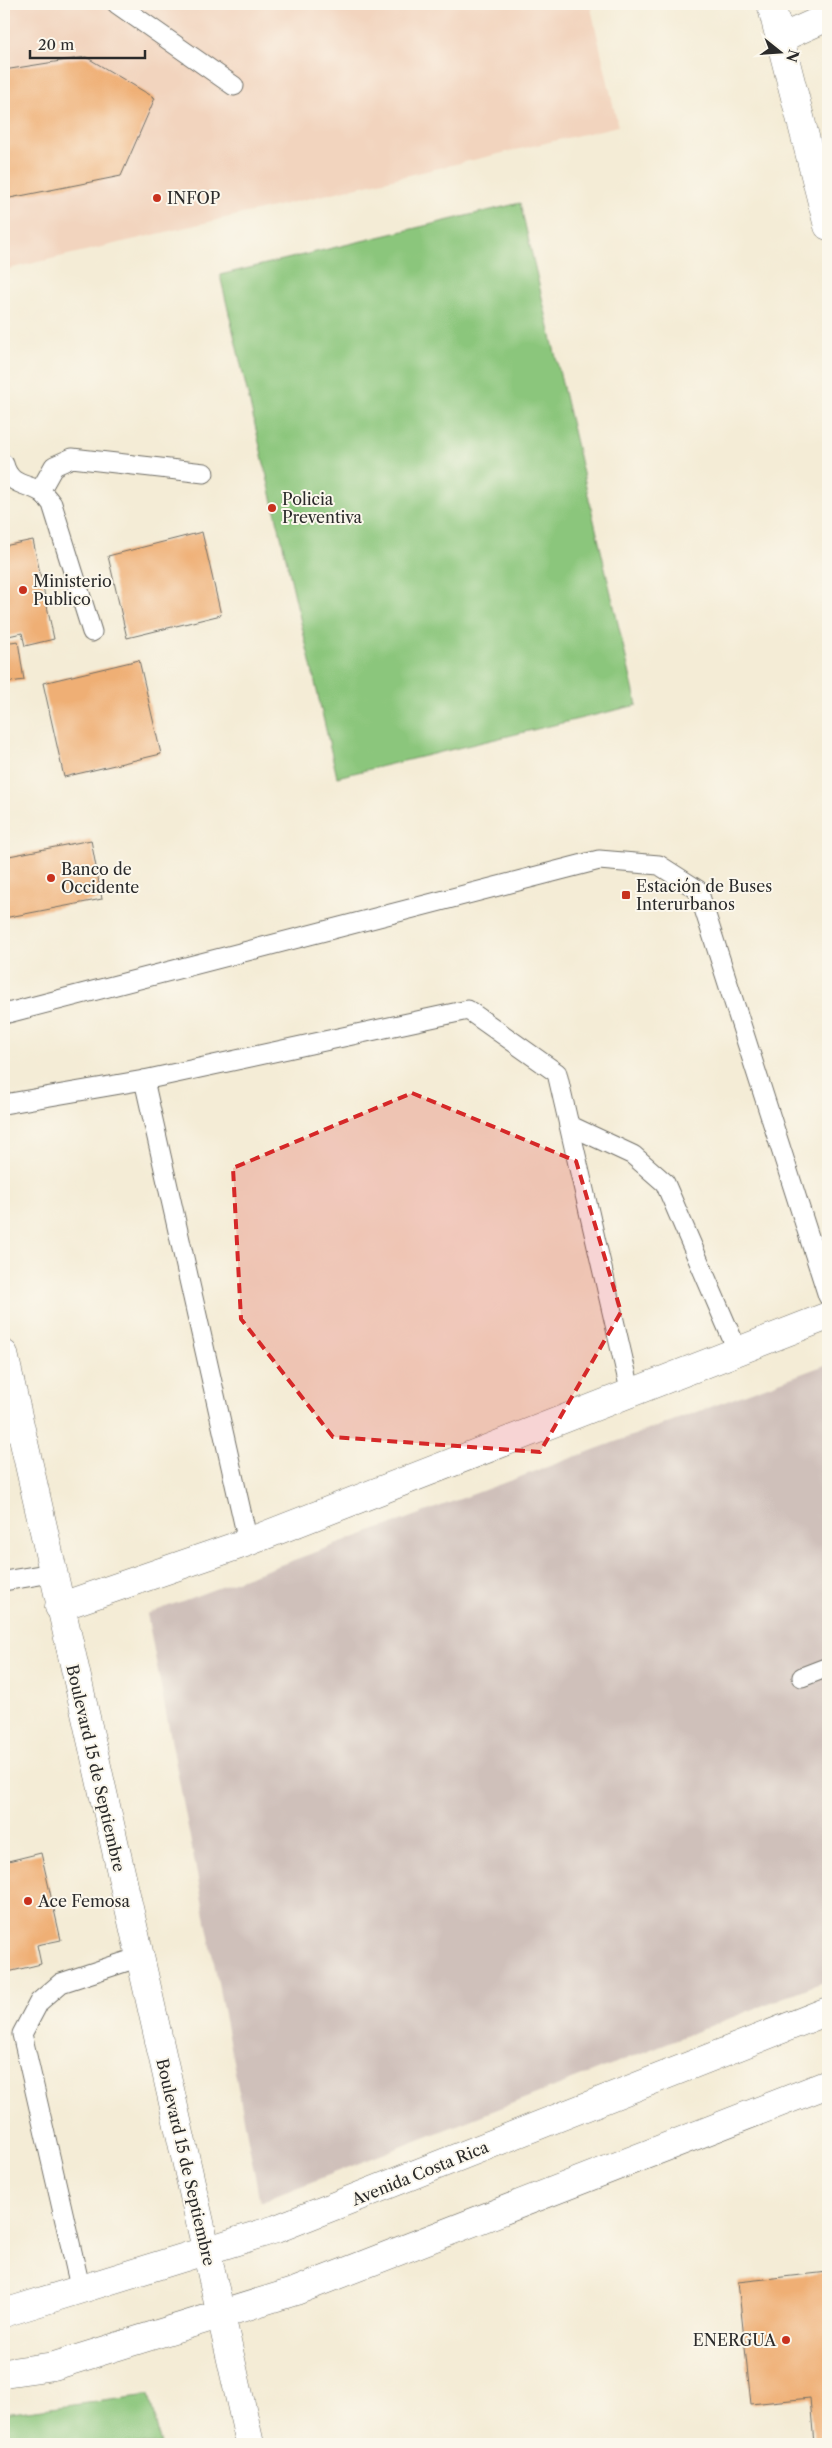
<svg xmlns="http://www.w3.org/2000/svg" width="832" height="2448" font-family="'Libre Caslon Text',serif">
	<style>
		.built { fill: #f2d4be }
		.industrial { fill: #cfc0ba }
		.green { fill: #8bc67b; stroke: #5b7853 }
		.building { fill: #efaf75 }
		.lines { fill: none; stroke-linecap: round; stroke-linejoin: round }
		.service-casing { stroke: #716f67; stroke-width: 21 }
		.minor-casing { stroke: #716f67; stroke-width: 29 }
		.tertiary-casing { stroke: #716f67; stroke-width: 29 }
		.service { stroke: #fff; stroke-width: 19 }
		.minor { stroke: #fff; stroke-width: 28 }
		.tertiary { stroke: #fff; stroke-width: 28 }
		.marked { fill: #d62828; fill-opacity: 0.2; stroke: #d62828; stroke-width: 4; stroke-dasharray: 10 6; stroke-linejoin: round }
		.poi-dot { fill: #c8321e; stroke: #fbf7ec; stroke-width: 2 }
		.labels { text-anchor: middle; dominant-baseline: central; stroke-width: 4; stroke-linejoin: round; paint-order: stroke }
		.poi-label { font-size: 16px; fill: #2b2b2b; stroke: #fbf7ec; text-anchor: start }
		.street-label { font-size: 16px; fill: #2b2b2b; stroke: #fbf7ec }
	</style>
	<rect width="100%" height="100%" fill="#fbf7ec"/>
	<filter id="ink" filterUnits="userSpaceOnUse"><feTurbulence type="fractalNoise" baseFrequency=".02" numOctaves="2"/><feDisplacementMap in="SourceGraphic" scale="10" xChannelSelector="R" yChannelSelector="G"/><feConvolveMatrix kernelMatrix="1 2 1 2 8 2 1 2 1" color-interpolation-filters="sRGB"/></filter>
	<filter id="wash" filterUnits="userSpaceOnUse"><feTurbulence type="fractalNoise" baseFrequency=".0096" numOctaves="4" result="noise"/><feDisplacementMap in="SourceGraphic" scale="20" xChannelSelector="R" yChannelSelector="G"/><feGaussianBlur stdDeviation="1.12" result="paint"/><feColorMatrix in="noise" values="0 0 0 0 0 0 0 0 0 0 0 0 0 0 0 0 0 1.4 0 .05"/><feComposite in="paint" operator="in"/></filter>
	<g filter="url(#wash)">
		<rect width="100%" height="100%" fill="#f4ecd6"/>
		<path class="built" d="M 4,4 L 590,4 L 618,126 L 4,270 Z"/>
		<path class="industrial" d="M 828,1364 L 828,1980 L 260,2202 L 147,1614 Z"/>
		<g class="green">
			<path d="M 520,203 L 637,705 L 337,777 L 220,275 Z"/>
			<path d="M 149,2395 L 161,2444 L 4,2444 L 4,2414 Z"/>
		</g>
		<g id="blocks">
			<g class="building">
				<path d="M 86,57 L 155,98 L 121,176 L 10,198 L 4,193 L 4,70 Z"/>
				<path d="M 202,532 L 221,615 L 127,638 L 108,556 Z"/>
				<path d="M 33,540 L 54,639 L 25,646 L 22,633 L 4,637 L 4,546 Z"/>
				<path d="M 18,641 L 24,680 L 4,683 L 4,643 Z"/>
				<path d="M 139,660 L 161,754 L 64,777 L 43,683 Z"/>
				<path d="M 91,840 L 102,899 L 4,918 L 4,857 Z"/>
				<path d="M 41,1853 L 61,1940 L 37,1945 L 41,1964 L 4,1973 L 4,1862 Z"/>
				<path d="M 828,2272 L 828,2444 L 814,2444 L 810,2398 L 751,2404 L 738,2282 Z"/>
			</g>
		</g>
	</g>
	<g filter="url(#ink)">
		<use href="#blocks" fill-opacity="0" stroke="#716f67" stroke-width="1"/>
		<g class="lines">
			<defs>
				<g id="service">
					<path d="M 117,4 L 234,86"/>
					<path d="M 4,464 C 10,487 27,483 41,492 C 45,495 49,500 52,504 L 92,632"/>
					<path d="M 40,491 L 54,466 L 72,458 L 204,473"/>
					<path d="M 4,1014 L 599,860 L 659,865 L 698,890 L 828,1296"/>
					<path d="M 144,1080 L 248,1542"/>
					<path d="M 4,1104 L 144,1080 L 468,1010 L 557,1073 L 631,1394"/>
					<path d="M 569,1125 L 633,1155 L 665,1183 L 738,1352"/>
					<path d="M 4,1581 L 52,1573"/>
					<path d="M 802,1677 L 828,1667"/>
					<path d="M 81,2291 L 22,2034 L 39,2002 L 61,1983 L 140,1957"/>
				</g>
				<g id="minor">
					<path d="M 771,4 L 828,226"/>
					<path d="M 779,39 L 828,17"/>
					<path d="M 59,1607 L 248,1542 L 828,1316"/>
					<path d="M 4,2313 L 276,2229 L 828,2011"/>
					<path d="M 4,2373 L 54,2366 L 296,2291 L 828,2084"/>
				</g>
				<path id="tertiary" d="M 4,1354 L 250,2444"/>
			</defs>
			<use href="#service" class="service-casing"/>
			<use href="#minor" class="minor-casing"/>
			<use href="#tertiary" class="tertiary-casing"/>
			<use href="#service" class="service"/>
			<use href="#minor" class="minor"/>
			<use href="#tertiary" class="tertiary"/>
		</g>
	</g>
	<path class="marked" d="M 412,1093 L 576,1161 L 621,1312 L 540,1452 L 333,1437 L 241,1319 L 233,1168 Z"/>
	<g class="poi-dot">
		<circle cx="157" cy="198" r="5"/>
		<circle cx="272" cy="508" r="5"/>
		<circle cx="23" cy="590" r="5"/>
		<circle cx="51" cy="878" r="5"/>
		<rect x="621" y="890" width="10" height="10" rx="2.5"/>
		<circle cx="28" cy="1901" r="5"/>
		<circle cx="786" cy="2340" r="5"/>
	</g>
	<g class="labels">
		<g class="poi-label">
			<text x="167" y="198">INFOP</text>
			<text x="282" y="499">Policia<tspan x="282" dy="18">Preventiva</tspan></text>
			<text x="33" y="581">Ministerio<tspan x="33" dy="18">Publico</tspan></text>
			<text x="61" y="869">Banco de<tspan x="61" dy="18">Occidente</tspan></text>
			<text x="636" y="886">Estación de Buses<tspan x="636" dy="18">Interurbanos</tspan></text>
			<text x="38" y="1901">Ace Femosa</text>
			<text x="776" y="2340" text-anchor="end">ENERGUA</text>
		</g>
		<g class="street-label">
			<text transform="translate(96 1768) rotate(77)">Boulevard 15 de Septiembre</text>
			<text transform="translate(186 2162) rotate(77)">Boulevard 15 de Septiembre</text>
			<text transform="translate(420 2173) rotate(-22)">Avenida Costa Rica</text>
		</g>
	</g>
	<rect width="832" height="2448" fill="none" stroke="#fbf7ec" stroke-width="20"/>
	<g transform="translate(780 52) rotate(107)" stroke="#fbf7ec" stroke-width="4" paint-order="stroke">
	<path d="M0-4L9 19L0 12L-9 19Z" fill="#2b2b2b"/>
	<text y="-8" font-size="14" font-weight="bold" text-anchor="middle" fill="#2b2b2b">N</text>
	</g>
	<path d="M30 50v8h115v-8" fill="none" stroke="#2b2b2b" stroke-width="2.5"/>
	<text x="38" y="50" font-size="15" fill="#2b2b2b" stroke="#fbf7ec" stroke-width="4" paint-order="stroke">20 m</text>
</svg>
